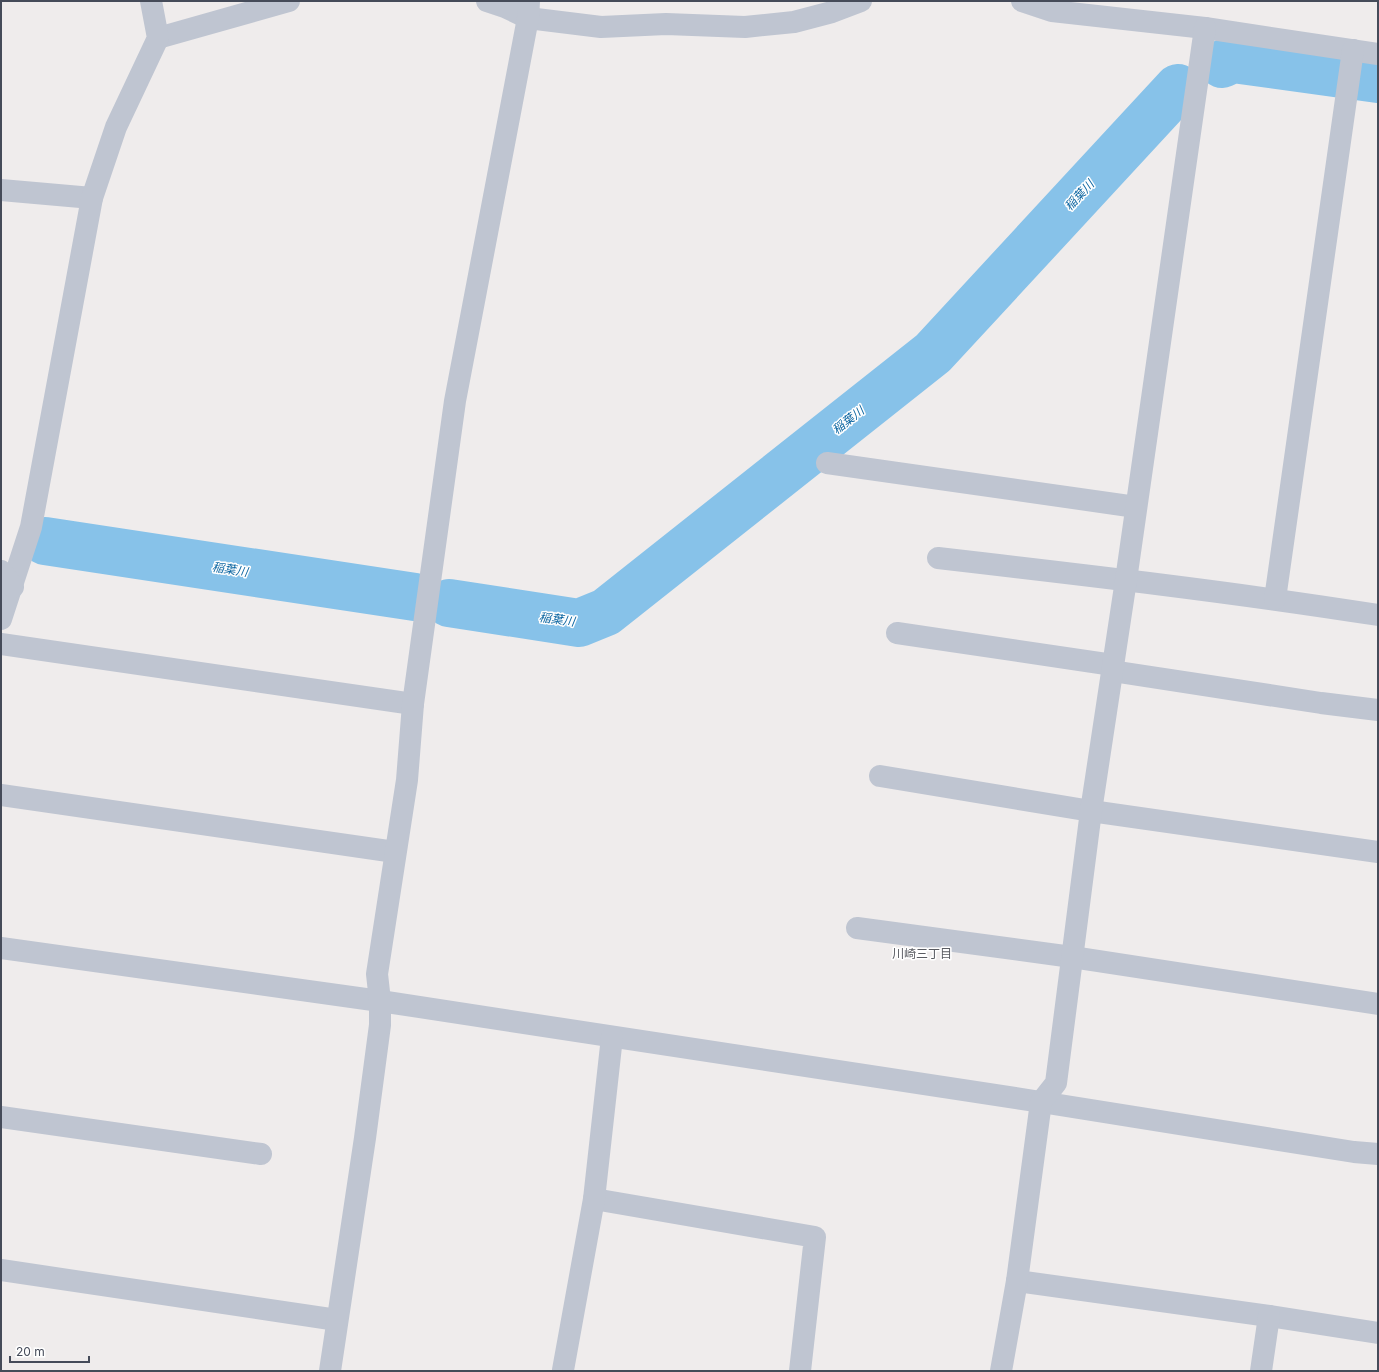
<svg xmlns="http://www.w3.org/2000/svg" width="1379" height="1372" font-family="Inter,'Noto Sans JP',sans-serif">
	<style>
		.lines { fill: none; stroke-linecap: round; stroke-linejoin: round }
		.river { stroke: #87c2e9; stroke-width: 48 }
		.minor { stroke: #bfc5d1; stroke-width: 22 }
		.tertiary { stroke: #bfc5d1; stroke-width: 22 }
		.labels { text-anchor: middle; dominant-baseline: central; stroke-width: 3; stroke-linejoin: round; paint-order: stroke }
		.water-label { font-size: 12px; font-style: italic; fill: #0e67a2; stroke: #fff }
		.neighbourhood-label { font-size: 12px; fill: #595b61; stroke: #fff }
	</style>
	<rect width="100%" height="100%" fill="#efecec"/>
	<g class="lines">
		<g class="river">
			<path d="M 1222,64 L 1233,59 L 1378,79"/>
			<path d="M 45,541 L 415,597"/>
			<path d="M 449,603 L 579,623 L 606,612 L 933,353 L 1178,88"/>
		</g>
		<g class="minor">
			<path d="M 487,1 L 505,7 L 528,18 L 601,27 L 666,24 L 745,27 L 794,22 L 832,12 L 861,1"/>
			<path d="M 1022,1 L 1052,11 L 1205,28 L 1378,54"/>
			<path d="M 158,38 L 289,1"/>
			<path d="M 1,190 L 92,198"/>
			<path d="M 827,463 L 1136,507"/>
			<path d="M 938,558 C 1085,575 1232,592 1378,615"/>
			<path d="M 1275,599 L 1353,50"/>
			<path d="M 1,619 L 31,527 L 92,198 L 116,127 L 158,38 L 151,1"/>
			<path d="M 897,633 L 1113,665"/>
			<path d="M 1,644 L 413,704"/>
			<path d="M 1112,671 L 1321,703 L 1378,710"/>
			<path d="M 880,776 L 1091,811 L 1378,852"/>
			<path d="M 1,795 L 395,852"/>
			<path d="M 857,928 L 1072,957 L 1378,1004"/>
			<path d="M 1,948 L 380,1001 L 1041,1102 L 1354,1152 L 1378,1154"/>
			<path d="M 1,1117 L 261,1154"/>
			<path d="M 594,1199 L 815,1237 L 800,1371"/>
			<path d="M 1,1270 L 337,1320"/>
			<path d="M 1017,1281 L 1269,1316 L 1378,1333"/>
			<path d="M 563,1370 L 594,1199 L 612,1037"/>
			<path d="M 330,1371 L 365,1138 L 380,1025 L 380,1001 L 377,974 L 407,780 L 413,704 L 455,401 L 528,18 L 529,1"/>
			<path d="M 1001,1371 L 1017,1281 L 1041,1102 L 1056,1083 L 1091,811 L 1126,580 L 1205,28"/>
			<path d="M 1261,1371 L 1269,1316"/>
		</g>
		<path class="tertiary" d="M 1,571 L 13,587"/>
	</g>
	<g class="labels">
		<g class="water-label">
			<text transform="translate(1079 195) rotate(-47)">稲葉川</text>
			<text transform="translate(848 420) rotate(-38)">稲葉川</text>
			<text transform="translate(230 569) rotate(9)">稲葉川</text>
			<text transform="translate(557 619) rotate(8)">稲葉川</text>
		</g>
		<g class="neighbourhood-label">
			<text x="922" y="953">川崎三丁目</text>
		</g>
	</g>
	<rect width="1379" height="1372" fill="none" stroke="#454b59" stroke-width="4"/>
	<path d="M10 1356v6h79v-6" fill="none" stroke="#454b59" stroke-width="2"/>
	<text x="16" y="1356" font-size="12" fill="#454b59" stroke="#ffffff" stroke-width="3" paint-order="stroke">20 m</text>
</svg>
